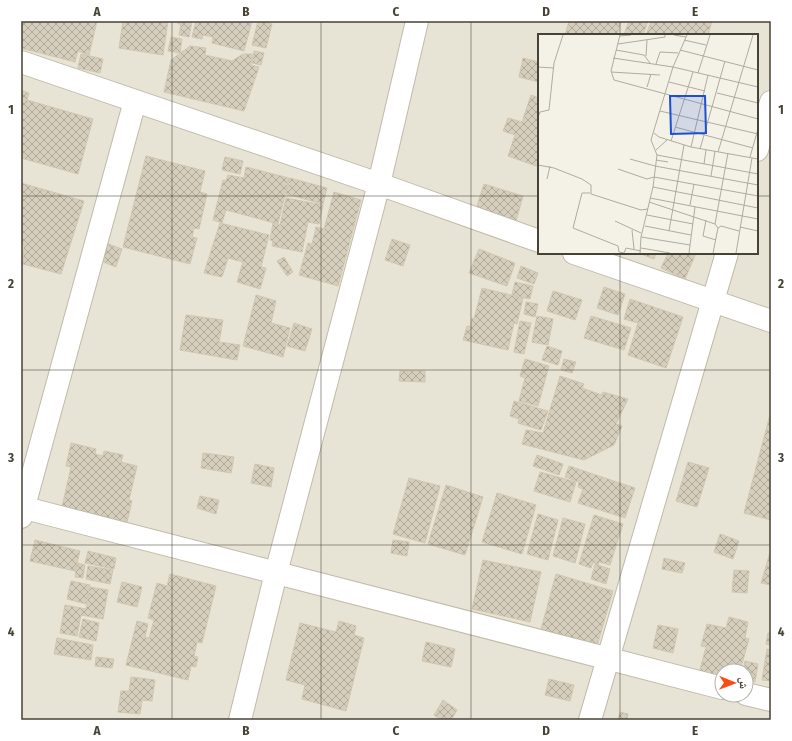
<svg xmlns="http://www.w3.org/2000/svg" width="792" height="741" font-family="'Fira Sans Condensed','Noto Naskh Arabic',sans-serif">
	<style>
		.residential { fill: #e8e4d5; fill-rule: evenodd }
		.building { fill: url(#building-cross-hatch); stroke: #d1c6af }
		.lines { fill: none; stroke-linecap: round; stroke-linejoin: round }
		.street-casing { stroke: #c0baa9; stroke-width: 24 }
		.street { stroke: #fff; stroke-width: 22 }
		.grid { fill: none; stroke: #474236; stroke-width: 1; stroke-opacity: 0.55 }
		.inset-road { fill: none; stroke: #afaba0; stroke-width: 1 }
		.view { fill: #1d4ed8; fill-opacity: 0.15; stroke: #1d4ed8; stroke-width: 2 }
		.inset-edge { fill: none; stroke: #474236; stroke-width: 2 }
		.neatline { fill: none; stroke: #474236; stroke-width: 1.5 }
		.grid-label { font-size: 13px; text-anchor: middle; font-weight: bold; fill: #474236 }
	</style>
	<defs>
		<pattern id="building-cross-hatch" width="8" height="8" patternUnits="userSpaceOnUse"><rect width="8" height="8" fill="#d6cebc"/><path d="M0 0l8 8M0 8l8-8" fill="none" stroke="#afa99a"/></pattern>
	</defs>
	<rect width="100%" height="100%" fill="#f4f1e7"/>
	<path class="residential" d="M 21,21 L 771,21 L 771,720 L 21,720 ZM 539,35 L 757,35 L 757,253 L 539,253 ZM 722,671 L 746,671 L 746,695 L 722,695 Z"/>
	<g class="building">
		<path d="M 21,21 L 97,21 L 89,55 L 78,51 L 75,62 L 21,48 Z"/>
		<path d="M 123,21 L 168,21 L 163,55 L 119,48 Z"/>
		<path d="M 178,21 L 192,21 L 189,37 L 179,35 L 181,24 L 178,24 Z"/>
		<path d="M 196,21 L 252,21 L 244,51 L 212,43 L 213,37 L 203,35 L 202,39 L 192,37 Z"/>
		<path d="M 258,21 L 272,24 L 266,48 L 252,45 Z"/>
		<path d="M 569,21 L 621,21 L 617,35 L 565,35 Z"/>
		<path d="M 629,21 L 648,21 L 643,35 L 624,35 Z"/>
		<path d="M 651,21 L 712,21 L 708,35 L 646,35 Z"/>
		<path d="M 171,37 L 182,39 L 180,53 L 168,51 Z"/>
		<path d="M 190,46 L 206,48 L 205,55 L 232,61 L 243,54 L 252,54 L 251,65 L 259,67 L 244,111 L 164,92 L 171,60 Z"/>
		<path d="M 254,51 L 264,53 L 261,65 L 252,63 Z"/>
		<path d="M 81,54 L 103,59 L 100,73 L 78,68 Z"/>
		<path d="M 523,58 L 539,62 L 539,82 L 519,77 Z"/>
		<path d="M 21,90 L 29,93 L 27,100 L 93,119 L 78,174 L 21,158 Z"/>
		<path d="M 531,95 L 539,98 L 539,167 L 508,156 L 515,135 L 503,131 L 508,118 L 522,122 Z"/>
		<path d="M 146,156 L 205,171 L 200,192 L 207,194 L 199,229 L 194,228 L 192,237 L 197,238 L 190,264 L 123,247 Z"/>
		<path d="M 225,157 L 243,161 L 240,174 L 222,170 Z"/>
		<path d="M 246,167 L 289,178 L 278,224 L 226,210 L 222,223 L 213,220 L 223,180 L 226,181 L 228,175 L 244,178 Z"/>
		<path d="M 290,178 L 327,188 L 323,204 L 286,194 Z"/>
		<path d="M 21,183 L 84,201 L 61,274 L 23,264 L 24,245 L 21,242 Z"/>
		<path d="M 484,184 L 523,196 L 516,221 L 476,209 Z"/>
		<path d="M 334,192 L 361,200 L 338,286 L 299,275 L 308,243 L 312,244 L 316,227 L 324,229 Z"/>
		<path d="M 286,198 L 323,205 L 319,224 L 308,222 L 302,252 L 272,246 L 273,241 L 270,240 L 273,223 L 280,225 Z"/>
		<path d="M 220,223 L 269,235 L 261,267 L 266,268 L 260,289 L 237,282 L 243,262 L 228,258 L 222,277 L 204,273 Z"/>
		<path d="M 392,239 L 410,245 L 403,266 L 385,260 Z"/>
		<path d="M 100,241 L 122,249 L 116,267 L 93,258 Z"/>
		<path d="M 479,249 L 515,263 L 507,286 L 469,273 Z"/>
		<path d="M 638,253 L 656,253 L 654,259 Z"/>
		<path d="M 668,253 L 696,253 L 685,279 L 661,268 Z"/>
		<path d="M 284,257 L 293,272 L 287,276 L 277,261 Z"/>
		<path d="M 521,266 L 538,273 L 534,284 L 517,278 Z"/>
		<path d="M 515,282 L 533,286 L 530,299 L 512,295 Z"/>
		<path d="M 604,287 L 625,294 L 618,315 L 597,308 Z"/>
		<path d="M 482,288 L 523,298 L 517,324 L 514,323 L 508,350 L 463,340 L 467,326 L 470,327 L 472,318 L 474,319 Z"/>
		<path d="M 553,291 L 582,300 L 575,320 L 547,311 Z"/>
		<path d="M 256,295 L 276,301 L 271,323 L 290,328 L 283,357 L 243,346 Z"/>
		<path d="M 630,299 L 683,317 L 666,368 L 628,355 L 638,323 L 624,319 Z"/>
		<path d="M 526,302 L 538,304 L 535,317 L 524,314 Z"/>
		<path d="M 186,315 L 223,320 L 219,342 L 240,345 L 237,360 L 180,350 Z"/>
		<path d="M 537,316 L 553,319 L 548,345 L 532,342 Z"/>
		<path d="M 591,316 L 631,328 L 624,350 L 584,338 Z"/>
		<path d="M 520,321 L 531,323 L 524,354 L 514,352 Z"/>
		<path d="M 294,323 L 312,329 L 305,351 L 287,346 Z"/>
		<path d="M 547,346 L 562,351 L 558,365 L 542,360 Z"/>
		<path d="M 525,359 L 549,366 L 538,406 L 519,401 L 525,378 L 520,376 Z"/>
		<path d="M 564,359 L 576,362 L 572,373 L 561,370 Z"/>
		<path d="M 400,371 L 425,371 L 425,382 L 399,381 Z"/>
		<path d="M 560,376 L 584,384 L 582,388 L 602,395 L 603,392 L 628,399 L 616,424 L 622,426 L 614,445 L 584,460 L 522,444 L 526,430 L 543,433 Z"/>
		<path d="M 514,401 L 548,411 L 541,430 L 518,423 L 519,419 L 510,416 Z"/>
		<path d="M 771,411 L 771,520 L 744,513 Z"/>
		<path d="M 71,443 L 96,449 L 95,454 L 103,456 L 104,451 L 123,455 L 121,462 L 137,466 L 129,500 L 132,501 L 127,522 L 62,507 L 71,467 L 66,466 Z"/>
		<path d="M 203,453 L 234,457 L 231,473 L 201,468 Z"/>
		<path d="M 537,455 L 563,464 L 559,475 L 533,466 Z"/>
		<path d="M 688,462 L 709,468 L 697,507 L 676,501 Z"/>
		<path d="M 255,464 L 274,468 L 271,487 L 251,483 Z"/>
		<path d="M 569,466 L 635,488 L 625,518 L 578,503 L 583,489 L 578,487 L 579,482 L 565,477 Z"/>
		<path d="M 540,472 L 576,482 L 570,502 L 534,491 Z"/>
		<path d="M 409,478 L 440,486 L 425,543 L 393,534 Z"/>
		<path d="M 446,485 L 483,497 L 465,555 L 428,544 Z"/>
		<path d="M 497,493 L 536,505 L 522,554 L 482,542 Z"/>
		<path d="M 200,496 L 219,500 L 216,514 L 197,508 Z"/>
		<path d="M 538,514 L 558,520 L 548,560 L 527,554 Z"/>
		<path d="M 594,515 L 623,524 L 610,565 L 599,562 L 598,565 L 593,562 L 591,568 L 579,564 Z"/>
		<path d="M 563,518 L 585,524 L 575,563 L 553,556 Z"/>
		<path d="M 720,534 L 739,541 L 733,559 L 714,552 Z"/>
		<path d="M 35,540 L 80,551 L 75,571 L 30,561 Z"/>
		<path d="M 393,540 L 409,542 L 407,556 L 391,553 Z"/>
		<path d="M 771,549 L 771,585 L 761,583 Z"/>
		<path d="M 88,551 L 116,558 L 114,569 L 85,563 Z"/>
		<path d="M 664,558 L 685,563 L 682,573 L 662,569 Z"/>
		<path d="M 483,560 L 541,572 L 530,622 L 472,609 Z"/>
		<path d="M 77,563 L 85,565 L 83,578 L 75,577 Z"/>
		<path d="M 595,564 L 610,569 L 606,584 L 591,579 Z"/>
		<path d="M 88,566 L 113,570 L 110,584 L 86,579 Z"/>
		<path d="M 734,570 L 749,571 L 747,593 L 732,592 Z"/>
		<path d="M 170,574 L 216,586 L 202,643 L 197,642 L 194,656 L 198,657 L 196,667 L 191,666 L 188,680 L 126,665 L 137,621 L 148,624 L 145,637 L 149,638 L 154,620 L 148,618 L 157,583 L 167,586 Z"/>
		<path d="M 556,574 L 613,591 L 596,649 L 540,633 Z"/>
		<path d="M 71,581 L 90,585 L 86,604 L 67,599 Z"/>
		<path d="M 122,582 L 142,587 L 137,607 L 117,602 Z"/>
		<path d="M 90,587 L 108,590 L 103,619 L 81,615 L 77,636 L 60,633 L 65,605 L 86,609 Z"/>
		<path d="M 729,617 L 748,622 L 745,638 L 749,639 L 740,671 L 722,671 L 722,679 L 699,673 L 706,647 L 701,646 L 707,624 L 726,628 Z"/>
		<path d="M 83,619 L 99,623 L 96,641 L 79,637 Z"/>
		<path d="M 339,621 L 356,626 L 354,635 L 364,638 L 346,711 L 302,699 L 305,685 L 286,680 L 300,623 L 336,632 Z"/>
		<path d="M 658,625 L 678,629 L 673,653 L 653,648 Z"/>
		<path d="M 768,633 L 771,633 L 771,645 L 766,644 Z"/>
		<path d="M 57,638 L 93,645 L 91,660 L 54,654 Z"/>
		<path d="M 426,642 L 455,649 L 451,667 L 422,661 Z"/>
		<path d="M 767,649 L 771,650 L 771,681 L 762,680 Z"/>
		<path d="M 96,657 L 114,659 L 112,668 L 95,666 Z"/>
		<path d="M 745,661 L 758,664 L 755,682 L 746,680 L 746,671 L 743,671 Z"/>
		<path d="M 131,677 L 155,680 L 152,701 L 142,700 L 140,714 L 118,712 L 121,691 L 129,691 Z"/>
		<path d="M 549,679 L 574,685 L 570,701 L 545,695 Z"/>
		<path d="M 443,700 L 457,710 L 451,720 L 442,720 L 434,715 Z"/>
		<path d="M 620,712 L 628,714 L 627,720 L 618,720 Z"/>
	</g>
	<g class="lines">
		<defs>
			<g id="street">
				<path d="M 21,62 L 379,184 L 539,241"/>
				<path d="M 757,150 L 771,102"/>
				<path d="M 574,253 L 771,321"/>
				<path d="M 21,507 L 722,688"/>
				<path d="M 21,517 L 135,101"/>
				<path d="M 746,694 L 771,700"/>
				<path d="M 240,720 L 276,573 L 379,184 L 417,21"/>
				<path d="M 590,720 L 727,253"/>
			</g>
		</defs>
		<use href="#street" class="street-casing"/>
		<use href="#street" class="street"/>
	</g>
	<path class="grid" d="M 172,21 L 172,720M 321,21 L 321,720M 471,21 L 471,720M 620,21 L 620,35M 21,196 L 539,196M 757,196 L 771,196M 620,253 L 620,720M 21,370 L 771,370M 21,545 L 771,545"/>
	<g transform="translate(538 34)">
		<rect width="220" height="220" fill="#f4f1e7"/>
		<path class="inset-road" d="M 82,1 L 73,37 L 76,46 L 220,85M 136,1 L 148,3M 81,2 L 93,1M 146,6 L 168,11M 80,10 L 127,3 L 127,1M 78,16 L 106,21 L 112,29M 142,16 L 220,36M 108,22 L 109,6M 75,24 L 135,33 L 220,53M 118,30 L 122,18 L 140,19M 0,33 L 16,34M 73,38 L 122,41M 160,39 L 172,1M 131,48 L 167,57M 109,53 L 113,40M 179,59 L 220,69M 122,77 L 220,100M 0,83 L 2,78 L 11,76 L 16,29 L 25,1M 137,93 L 215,114M 116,99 L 121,103 L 153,113 L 220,125M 133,107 L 155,38M 153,113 L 170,41M 162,115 L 187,27M 118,116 L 129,106M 180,118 L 215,1M 119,121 L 220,140M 212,123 L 220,95M 92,125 L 117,132 L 220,151M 118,126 L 130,128M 166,130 L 168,116M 0,131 L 16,134 L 44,145 L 53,151 L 53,160 L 103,176 L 110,175M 80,135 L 109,145 L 116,143 L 220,162M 173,142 L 177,117M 9,145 L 12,132M 115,153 L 220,174M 52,159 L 44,159 L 35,194 L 80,212 L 81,218 L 86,219M 112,164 L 220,185M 111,168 L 177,190 L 180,194 L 175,219M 152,171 L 156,150M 109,181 L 155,190M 168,186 L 165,202 L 178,206M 77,187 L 103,199M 177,190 L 190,119M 107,192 L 153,201M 202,193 L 220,197M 180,194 L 183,192 L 201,197M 94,196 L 96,215M 131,197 L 146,111M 103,203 L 152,211M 103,214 L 132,219M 86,219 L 88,214 L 103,217M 102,219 L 103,203 L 115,153 L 119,121 L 113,106 L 135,33 L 149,1M 151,219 L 157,173M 198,219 L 214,124"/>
		<path class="view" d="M 132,62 L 167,62 L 168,99 L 133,100 Z"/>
		<rect width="220" height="220" class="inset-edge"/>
	</g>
	<rect width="792" height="741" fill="none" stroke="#ffffff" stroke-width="44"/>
	<g transform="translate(734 683) rotate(91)"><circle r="19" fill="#ffffff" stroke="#b5b3af"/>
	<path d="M0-3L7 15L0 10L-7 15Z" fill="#ff4913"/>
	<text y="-6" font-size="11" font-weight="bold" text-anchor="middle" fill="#474236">ش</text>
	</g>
	<rect x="22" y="22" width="748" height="697" class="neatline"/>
	<g class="grid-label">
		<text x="97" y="16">A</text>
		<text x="246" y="16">B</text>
		<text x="396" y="16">C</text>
		<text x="546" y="16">D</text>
		<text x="695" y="16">E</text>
		<text x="11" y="114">1</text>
		<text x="781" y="114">1</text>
		<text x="11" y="288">2</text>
		<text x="781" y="288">2</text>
		<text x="11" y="462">3</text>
		<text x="781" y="462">3</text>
		<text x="11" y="636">4</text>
		<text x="781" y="636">4</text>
		<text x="97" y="735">A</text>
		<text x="246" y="735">B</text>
		<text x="396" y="735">C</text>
		<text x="546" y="735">D</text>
		<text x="695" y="735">E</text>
	</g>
</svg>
